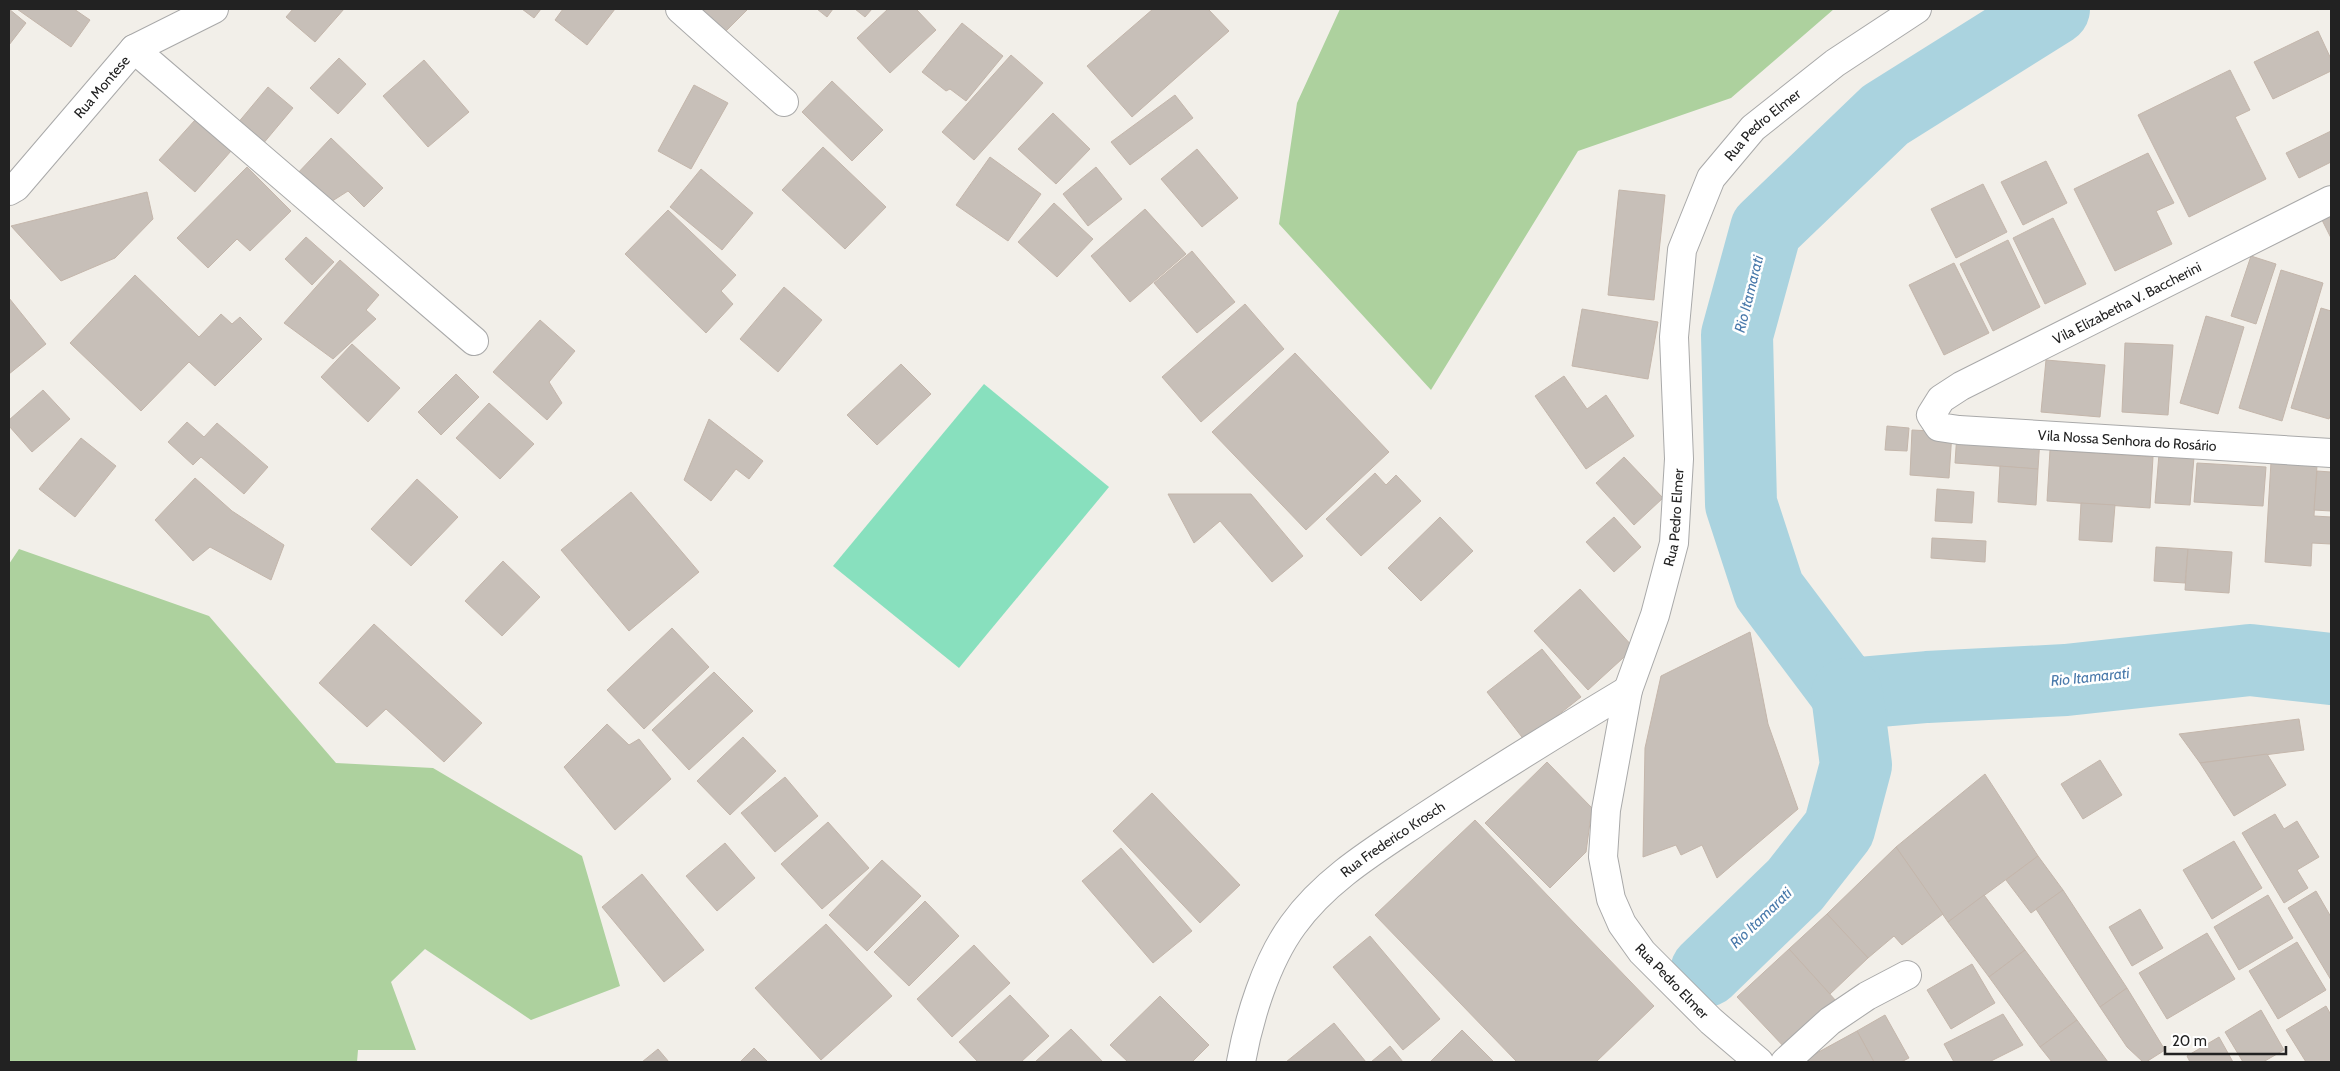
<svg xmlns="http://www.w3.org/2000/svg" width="2340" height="1071" font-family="Cabin,sans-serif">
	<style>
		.forest { fill: #add19e }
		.pitch { fill: #88e0be }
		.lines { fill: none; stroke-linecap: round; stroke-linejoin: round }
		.river { stroke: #aad3df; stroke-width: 72 }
		.building { fill: #c7bfb8; stroke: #c4b6ab }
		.minor-casing { stroke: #a9a9a9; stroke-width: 30 }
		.minor { stroke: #fff; stroke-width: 28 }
		.labels { text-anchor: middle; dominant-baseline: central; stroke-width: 5; stroke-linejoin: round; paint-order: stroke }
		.street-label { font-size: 14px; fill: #222; stroke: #fff }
		.water-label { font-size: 15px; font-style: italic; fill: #4a7aab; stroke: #fff }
	</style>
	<rect width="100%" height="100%" fill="#f2efe9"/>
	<g class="forest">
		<path d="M 1340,9 L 1834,9 L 1731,98 L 1578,151 L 1431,390 L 1279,224 L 1297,103 Z"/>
		<path d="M 19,549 L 209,616 L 336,763 L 433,768 L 582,856 L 620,986 L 531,1020 L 425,949 L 391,982 L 416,1050 L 358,1050 L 357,1062 L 9,1062 L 9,564 Z"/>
	</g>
	<path class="pitch" d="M 984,384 L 1109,487 L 959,668 L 833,566 Z"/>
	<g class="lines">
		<g class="river">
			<path d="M 2054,9 L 1885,115 L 1766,229 L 1737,335 L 1741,504 L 1769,590 L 1847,694 L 1927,687 L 2066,680 L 2250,660 L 2331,669"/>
			<path d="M 1706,971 L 1795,885 L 1839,829 L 1856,765 L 1847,694"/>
		</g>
	</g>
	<g class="building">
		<path d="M 9,9 L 26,23 L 9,45 Z"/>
		<path d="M 17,9 L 74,9 L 90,20 L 71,47 Z"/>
		<path d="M 293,9 L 344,9 L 315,42 L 286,17 Z"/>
		<path d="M 522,9 L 541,9 L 534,18 Z"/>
		<path d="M 563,9 L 615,9 L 587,45 L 555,20 Z"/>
		<path d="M 697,9 L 748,9 L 723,34 Z"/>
		<path d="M 817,9 L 833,9 L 827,17 Z"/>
		<path d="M 855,9 L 872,9 L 865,17 Z"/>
		<path d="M 888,9 L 916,9 L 936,30 L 890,73 L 857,38 Z"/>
		<path d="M 1153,9 L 1208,9 L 1229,31 L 1132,117 L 1087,66 Z"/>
		<path d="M 962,23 L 1003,56 L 966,101 L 950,89 L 946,91 L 922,72 Z"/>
		<path d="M 2318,31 L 2331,59 L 2331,71 L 2273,99 L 2254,62 Z"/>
		<path d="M 1011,55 L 1043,83 L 974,160 L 942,132 Z"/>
		<path d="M 339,58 L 366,84 L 338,114 L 310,88 Z"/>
		<path d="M 424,60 L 469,112 L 428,147 L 383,96 Z"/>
		<path d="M 2230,70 L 2250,110 L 2235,117 L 2266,179 L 2189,217 L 2138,115 Z"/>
		<path d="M 832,81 L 883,130 L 852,161 L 802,112 Z"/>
		<path d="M 694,85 L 728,103 L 691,169 L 658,151 Z"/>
		<path d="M 268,87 L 293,108 L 262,145 L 237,124 Z"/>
		<path d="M 1175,95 L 1193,118 L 1130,165 L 1111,142 Z"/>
		<path d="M 1053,113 L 1090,149 L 1056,184 L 1018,149 Z"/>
		<path d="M 195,120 L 231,151 L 195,192 L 159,160 Z"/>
		<path d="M 2331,131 L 2331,162 L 2299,178 L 2286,153 Z"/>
		<path d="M 331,138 L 383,188 L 364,207 L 348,191 L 326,205 L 295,176 Z"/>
		<path d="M 823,147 L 886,207 L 845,249 L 782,190 Z"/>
		<path d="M 1197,149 L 1238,198 L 1202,227 L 1161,179 Z"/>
		<path d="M 2148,153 L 2174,203 L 2156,211 L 2172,244 L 2115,271 L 2074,189 Z"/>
		<path d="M 990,157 L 1041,194 L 1008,241 L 956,205 Z"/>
		<path d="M 2046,161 L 2067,203 L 2023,225 L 2001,182 Z"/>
		<path d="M 247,167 L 291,211 L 250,251 L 237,239 L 208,268 L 177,238 Z"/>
		<path d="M 1096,167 L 1122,199 L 1088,226 L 1063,194 Z"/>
		<path d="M 701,169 L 753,213 L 722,250 L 670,207 Z"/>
		<path d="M 1983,184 L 2007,232 L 1956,258 L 1931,209 Z"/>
		<path d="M 1619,190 L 1665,195 L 1654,300 L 1608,295 Z"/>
		<path d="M 147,192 L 153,219 L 115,258 L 61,281 L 11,226 Z"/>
		<path d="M 1054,203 L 1093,239 L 1057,277 L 1018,242 Z"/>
		<path d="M 1145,209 L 1186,254 L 1130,302 L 1091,256 Z"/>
		<path d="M 668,210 L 736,275 L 721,291 L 733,304 L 706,333 L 625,254 Z"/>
		<path d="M 2331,212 L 2331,238 L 2321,218 Z"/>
		<path d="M 2053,218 L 2086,284 L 2045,304 L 2013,238 Z"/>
		<path d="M 306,237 L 334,262 L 312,285 L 285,259 Z"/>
		<path d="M 2008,240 L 2040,307 L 1993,331 L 1960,264 Z"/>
		<path d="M 1192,251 L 1235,302 L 1197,333 L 1154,283 Z"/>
		<path d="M 2251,256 L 2276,264 L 2256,324 L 2231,316 Z"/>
		<path d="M 340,260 L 379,295 L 366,310 L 376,319 L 333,359 L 284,323 Z"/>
		<path d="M 1954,263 L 1989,333 L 1944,355 L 1909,285 Z"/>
		<path d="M 2281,270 L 2323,283 L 2282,421 L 2239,408 Z"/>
		<path d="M 135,275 L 199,337 L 221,314 L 232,324 L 240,317 L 262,339 L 215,386 L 189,362 L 141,411 L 70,343 Z"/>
		<path d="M 784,287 L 822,320 L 778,372 L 740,339 Z"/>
		<path d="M 9,298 L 46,344 L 9,374 Z"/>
		<path d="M 1245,304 L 1284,349 L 1201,422 L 1162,377 Z"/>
		<path d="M 2321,308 L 2331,311 L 2331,413 L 2329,419 L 2291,408 Z"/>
		<path d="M 1582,309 L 1658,322 L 1648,379 L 1572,366 Z"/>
		<path d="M 2206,316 L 2244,327 L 2218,414 L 2180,403 Z"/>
		<path d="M 540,320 L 575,351 L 549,382 L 562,403 L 547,420 L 493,372 Z"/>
		<path d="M 2125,343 L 2173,345 L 2168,415 L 2122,412 Z"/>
		<path d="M 352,344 L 400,388 L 368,422 L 321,377 Z"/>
		<path d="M 1295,353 L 1389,452 L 1306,530 L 1212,432 Z"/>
		<path d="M 2046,360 L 2105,365 L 2100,417 L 2041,412 Z"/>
		<path d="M 901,364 L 931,394 L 877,445 L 847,415 Z"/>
		<path d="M 456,374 L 479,397 L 441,435 L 418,412 Z"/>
		<path d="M 1564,376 L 1587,409 L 1606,395 L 1634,436 L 1586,469 L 1535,396 Z"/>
		<path d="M 43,390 L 70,419 L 32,452 L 9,426 L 9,420 Z"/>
		<path d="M 489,403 L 534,444 L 500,479 L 456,438 Z"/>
		<path d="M 709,419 L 763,461 L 749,479 L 736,469 L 711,501 L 684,480 Z"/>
		<path d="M 187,422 L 204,437 L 217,423 L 268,467 L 244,494 L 201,457 L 193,465 L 168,442 Z"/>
		<path d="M 1887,426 L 1909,428 L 1907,451 L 1885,450 Z"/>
		<path d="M 1912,430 L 1952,432 L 1949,478 L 1910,475 Z"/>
		<path d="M 1957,433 L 2040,438 L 2038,469 L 1955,463 Z"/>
		<path d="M 81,438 L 116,466 L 75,517 L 39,489 Z"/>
		<path d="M 2050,450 L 2153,457 L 2150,508 L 2047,501 Z"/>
		<path d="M 2159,454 L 2194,457 L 2190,505 L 2155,503 Z"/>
		<path d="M 1624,457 L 1663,498 L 1634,525 L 1596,483 Z"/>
		<path d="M 2271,462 L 2317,465 L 2314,516 L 2331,517 L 2331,544 L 2312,543 L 2311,566 L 2265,562 Z"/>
		<path d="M 2197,463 L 2266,467 L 2263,506 L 2194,502 Z"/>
		<path d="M 2000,466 L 2038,469 L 2036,505 L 1998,502 Z"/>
		<path d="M 2317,471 L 2331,472 L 2331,511 L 2314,510 Z"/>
		<path d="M 1375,473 L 1386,485 L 1396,475 L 1421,501 L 1361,556 L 1326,519 Z"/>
		<path d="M 195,478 L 232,511 L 284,545 L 271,580 L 210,547 L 193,561 L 155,520 Z"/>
		<path d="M 417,479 L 458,517 L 411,566 L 371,529 Z"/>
		<path d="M 1937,489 L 1974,492 L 1972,523 L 1935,521 Z"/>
		<path d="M 631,492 L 699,572 L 629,631 L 561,550 Z"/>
		<path d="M 1168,494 L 1251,494 L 1303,556 L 1272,582 L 1220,521 L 1194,543 Z"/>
		<path d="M 2081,503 L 2115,505 L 2112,542 L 2079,540 Z"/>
		<path d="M 1440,517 L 1473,551 L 1421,601 L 1388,568 Z"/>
		<path d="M 1614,517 L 1641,547 L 1614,572 L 1586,542 Z"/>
		<path d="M 1932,538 L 1986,541 L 1985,562 L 1931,558 Z"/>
		<path d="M 2156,547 L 2188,549 L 2185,583 L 2154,581 Z"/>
		<path d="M 2188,549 L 2232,552 L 2229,593 L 2185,590 Z"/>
		<path d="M 503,561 L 540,597 L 502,636 L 465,601 Z"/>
		<path d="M 1580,589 L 1634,648 L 1588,690 L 1534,631 Z"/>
		<path d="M 374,624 L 482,723 L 444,762 L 386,709 L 367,727 L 319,683 Z"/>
		<path d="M 672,628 L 709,667 L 644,729 L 607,690 Z"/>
		<path d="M 1750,632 L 1768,724 L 1798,809 L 1717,878 L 1702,845 L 1681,855 L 1676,845 L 1643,857 L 1645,748 L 1661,676 Z"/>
		<path d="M 1542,649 L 1581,697 L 1525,741 L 1487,692 Z"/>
		<path d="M 714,672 L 753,711 L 689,770 L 652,730 Z"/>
		<path d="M 2299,719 L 2304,750 L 2200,763 L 2179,734 Z"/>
		<path d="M 607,724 L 629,745 L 639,739 L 671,779 L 615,830 L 564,767 Z"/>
		<path d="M 743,737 L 776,771 L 730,815 L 697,781 Z"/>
		<path d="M 2267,754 L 2286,785 L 2234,816 L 2200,763 Z"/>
		<path d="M 2100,760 L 2122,795 L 2083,819 L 2061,784 Z"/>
		<path d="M 1547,762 L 1592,808 L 1586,852 L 1550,888 L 1485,823 Z"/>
		<path d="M 1985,774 L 2038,856 L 1948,922 L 1896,847 Z"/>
		<path d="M 785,777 L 818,816 L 775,852 L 741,813 Z"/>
		<path d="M 1152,793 L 1240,885 L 1200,923 L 1113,831 Z"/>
		<path d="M 2275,814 L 2284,829 L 2297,821 L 2319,857 L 2297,870 L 2308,888 L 2284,903 L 2242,833 Z"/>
		<path d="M 1475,820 L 1654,1006 L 1596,1062 L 1517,1062 L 1375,915 Z"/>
		<path d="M 828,822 L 869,868 L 822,909 L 781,864 Z"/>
		<path d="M 2234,841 L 2262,888 L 2212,919 L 2183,870 Z"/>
		<path d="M 725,843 L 755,878 L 717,911 L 686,876 Z"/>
		<path d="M 1896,847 L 1943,914 L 1902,945 L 1894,936 L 1868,958 L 1827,914 Z"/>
		<path d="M 1121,848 L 1192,931 L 1153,963 L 1082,881 Z"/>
		<path d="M 2038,856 L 2063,890 L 2031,913 L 2006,880 Z"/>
		<path d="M 882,860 L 921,896 L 867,951 L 829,915 Z"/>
		<path d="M 642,874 L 704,950 L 664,982 L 602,907 Z"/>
		<path d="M 2063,890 L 2127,988 L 2100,1007 L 2036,909 Z"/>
		<path d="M 2316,891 L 2331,917 L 2331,980 L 2288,908 Z"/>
		<path d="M 1984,895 L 2025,950 L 1989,977 L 1948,922 Z"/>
		<path d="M 2268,895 L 2293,938 L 2239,970 L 2214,927 Z"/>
		<path d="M 925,901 L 959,936 L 909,986 L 874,952 Z"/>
		<path d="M 2140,909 L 2163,948 L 2132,966 L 2109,927 Z"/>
		<path d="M 1827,914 L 1868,958 L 1830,994 L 1789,949 Z"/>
		<path d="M 826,924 L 892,996 L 821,1060 L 755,988 Z"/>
		<path d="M 2207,933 L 2235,979 L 2167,1019 L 2139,973 Z"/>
		<path d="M 1370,936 L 1440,1019 L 1403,1050 L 1333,967 Z"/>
		<path d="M 2297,942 L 2326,990 L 2278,1019 L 2249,971 Z"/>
		<path d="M 974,945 L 1010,983 L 952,1037 L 917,999 Z"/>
		<path d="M 1789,949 L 1837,1002 L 1786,1049 L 1737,997 Z"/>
		<path d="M 2025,950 L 2077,1020 L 2040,1047 L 1989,977 Z"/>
		<path d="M 1972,964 L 1995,1003 L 1951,1029 L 1927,990 Z"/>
		<path d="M 2127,988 L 2165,1050 L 2146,1062 L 2143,1062 L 2127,1047 L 2100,1007 Z"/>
		<path d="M 1010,995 L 1049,1036 L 1021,1062 L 978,1062 L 959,1042 Z"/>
		<path d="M 1160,996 L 1209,1045 L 1192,1062 L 1128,1062 L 1110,1045 Z"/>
		<path d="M 2326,1006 L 2331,1015 L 2331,1062 L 2306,1062 L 2286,1030 Z"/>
		<path d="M 2261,1010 L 2284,1050 L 2263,1062 L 2243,1062 L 2225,1032 Z"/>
		<path d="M 2003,1014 L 2023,1045 L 1989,1062 L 1954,1062 L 1944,1044 Z"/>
		<path d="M 1885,1015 L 1909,1058 L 1901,1062 L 1874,1062 L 1857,1031 Z"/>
		<path d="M 2077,1020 L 2108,1062 L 2052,1062 L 2040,1047 Z"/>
		<path d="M 1334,1023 L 1366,1062 L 1286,1062 Z"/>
		<path d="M 1071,1029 L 1103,1062 L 1035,1062 Z"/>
		<path d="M 1462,1030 L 1494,1062 L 1430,1062 Z"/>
		<path d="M 1857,1031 L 1874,1062 L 1806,1062 L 1804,1060 Z"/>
		<path d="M 2219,1037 L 2233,1062 L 2190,1062 L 2187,1056 Z"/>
		<path d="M 1390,1046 L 1403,1062 L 1371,1062 Z"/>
		<path d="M 754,1048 L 768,1062 L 740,1062 Z"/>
		<path d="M 658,1049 L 669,1062 L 642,1062 Z"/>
	</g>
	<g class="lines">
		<defs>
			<g id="minor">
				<path d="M 680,9 L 784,102"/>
				<path d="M 134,49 L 474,341"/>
				<path id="s1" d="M 9,191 L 16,187 L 134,49 L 214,9"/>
				<path id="s2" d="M 2331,200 L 1961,386 L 1941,399 L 1931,415 L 1939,427 L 1959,430 L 2331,453"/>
				<path id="s3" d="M 1241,1062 C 1249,1018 1266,962 1293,925 C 1325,880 1375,850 1420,820 C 1488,775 1558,732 1628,690"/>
				<path id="s4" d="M 1759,1062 L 1711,1021 L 1642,952 L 1622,924 L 1611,899 L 1603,857 L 1606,810 L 1628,690 L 1655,615 L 1674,543 L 1679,459 L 1674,337 L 1682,250 L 1711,178 L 1753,128 L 1835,63 L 1917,9"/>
				<path d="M 1785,1062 L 1830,1021 L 1867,996 L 1907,975"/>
			</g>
		</defs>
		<use href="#minor" class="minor-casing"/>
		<use href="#minor" class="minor"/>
	</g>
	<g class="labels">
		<g class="street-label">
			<text stroke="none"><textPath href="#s1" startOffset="140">Rua Montese</textPath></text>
			<text stroke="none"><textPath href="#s4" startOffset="1034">Rua Pedro Elmer</textPath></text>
			<text transform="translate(2127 303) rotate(-27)">Vila Elizabetha V. Baccherini</text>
			<text stroke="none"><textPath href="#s2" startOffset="660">Vila Nossa Senhora do Rosário</textPath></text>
			<text stroke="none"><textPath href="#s4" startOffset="614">Rua Pedro Elmer</textPath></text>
			<text stroke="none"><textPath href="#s3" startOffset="280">Rua Frederico Krosch</textPath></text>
			<text transform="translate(1672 981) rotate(46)">Rua Pedro Elmer</text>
		</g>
		<g class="water-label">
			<text transform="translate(1749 294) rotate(-76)">Rio Itamarati</text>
			<text transform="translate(2090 677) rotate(-6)">Rio Itamarati</text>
			<text transform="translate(1761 918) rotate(-44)">Rio Itamarati</text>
		</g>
	</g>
	<rect width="2340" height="1071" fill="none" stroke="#222222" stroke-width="20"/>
	<path d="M2165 1046v8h121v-8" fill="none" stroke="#222222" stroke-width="2.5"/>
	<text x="2172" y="1046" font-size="15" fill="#222222" stroke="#ffffff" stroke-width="4" paint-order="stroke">20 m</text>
</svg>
